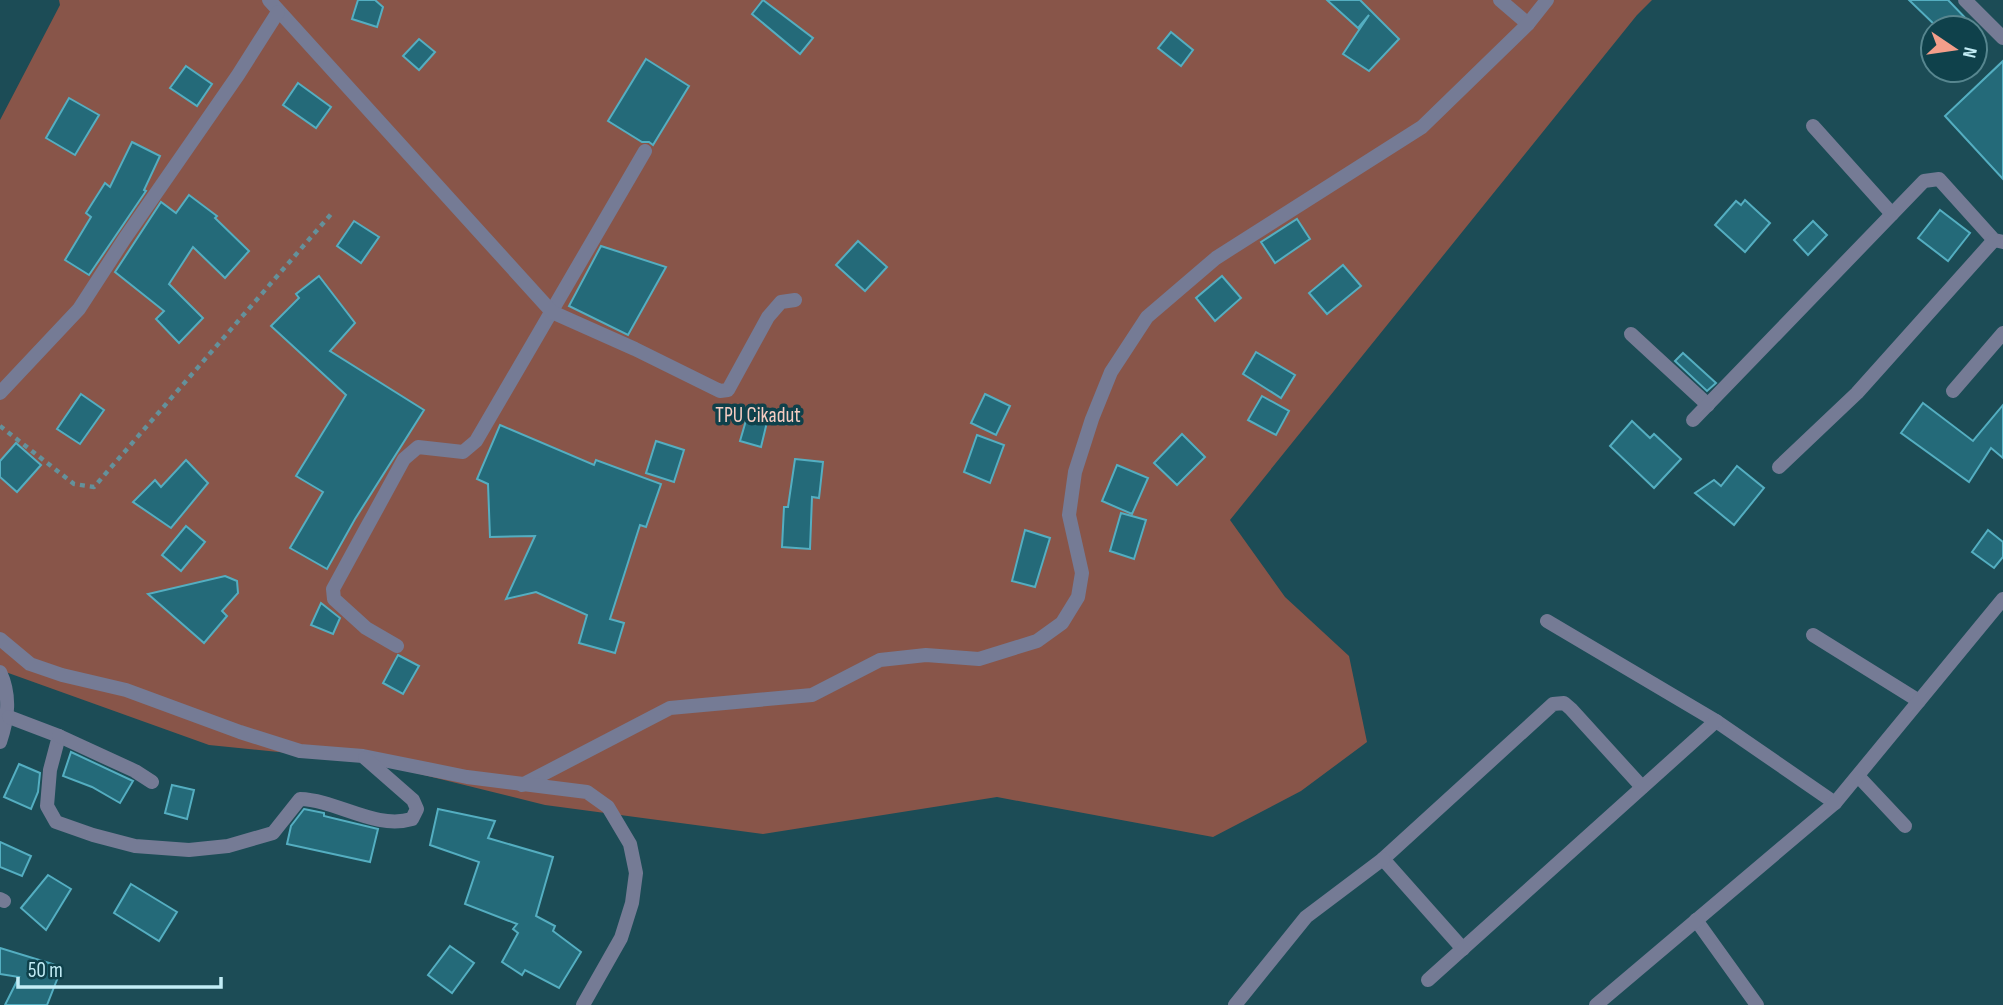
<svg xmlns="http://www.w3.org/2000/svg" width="2003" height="1005" font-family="'Sofia Sans Condensed',sans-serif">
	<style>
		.green { fill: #885549 }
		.building { fill: #246a79; stroke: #54aec1; stroke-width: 2 }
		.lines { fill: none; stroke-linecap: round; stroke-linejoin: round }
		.path { stroke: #64919b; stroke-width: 4.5; stroke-dasharray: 5 5; stroke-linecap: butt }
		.lane { stroke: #757b95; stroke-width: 14 }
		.street { stroke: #757b95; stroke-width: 14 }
		.labels { text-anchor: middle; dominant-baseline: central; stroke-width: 7; stroke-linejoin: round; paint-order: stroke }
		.park-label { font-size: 21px; fill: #f7cdc2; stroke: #0f414b }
	</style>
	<rect width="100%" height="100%" fill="#1c4c56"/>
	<path class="green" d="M 59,0 L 1652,0 L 1637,15 L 1230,520 L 1285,597 L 1349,656 L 1367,742 L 1301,791 L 1213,837 L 997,797 L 763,834 L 545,805 L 367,761 L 209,745 L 0,670 L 0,120 L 60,5 Z"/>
	<g class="building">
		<path d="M 358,0 L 375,0 L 383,7 L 377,27 L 352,19 Z"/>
		<path d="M 763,0 L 813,38 L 800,54 L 752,14 Z"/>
		<path d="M 1327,0 L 1360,0 L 1399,39 L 1369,71 L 1343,54 L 1369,15 L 1358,28 Z"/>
		<path d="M 1909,0 L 1948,0 L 1975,28 L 1938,28 Z"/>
		<path d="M 1171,32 L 1193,50 L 1181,66 L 1158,48 Z"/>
		<path d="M 419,39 L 435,52 L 419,70 L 403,56 Z"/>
		<path d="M 646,59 L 689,86 L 653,145 L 649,142 L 642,142 L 608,121 Z"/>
		<path d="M 2003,61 L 2003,179 L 1945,116 Z"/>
		<path d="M 186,66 L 212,84 L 197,106 L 170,88 Z"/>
		<path d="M 298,83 L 331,107 L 316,128 L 283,105 Z"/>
		<path d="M 69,98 L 99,115 L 75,155 L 46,138 Z"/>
		<path d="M 132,142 L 160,156 L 144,190 L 146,191 L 89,275 L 65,260 L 91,217 L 86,213 L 105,183 L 110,187 Z"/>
		<path d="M 189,195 L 217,216 L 215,218 L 249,251 L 225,278 L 193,247 L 169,284 L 203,318 L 179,343 L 156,319 L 164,311 L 115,272 L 161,202 L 176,213 Z"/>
		<path d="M 1745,200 L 1770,223 L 1745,252 L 1715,225 L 1736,201 L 1741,205 Z"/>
		<path d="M 1940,210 L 1970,233 L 1948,261 L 1918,238 Z"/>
		<path d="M 1297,219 L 1310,239 L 1275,263 L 1261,242 Z"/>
		<path d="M 354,221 L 379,237 L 361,263 L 337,246 Z"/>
		<path d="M 1813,221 L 1827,235 L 1808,255 L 1794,240 Z"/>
		<path d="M 858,241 L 887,267 L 865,291 L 836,265 Z"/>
		<path d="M 601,246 L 666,267 L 628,335 L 569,306 Z"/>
		<path d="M 1343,265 L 1361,286 L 1327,314 L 1309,293 Z"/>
		<path d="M 319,276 L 355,323 L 330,351 L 424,410 L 355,519 L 327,569 L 290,548 L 323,492 L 296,476 L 346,395 L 271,326 L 299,298 L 296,294 Z"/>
		<path d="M 1222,276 L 1241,298 L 1215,321 L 1196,298 Z"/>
		<path d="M 1256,352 L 1295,375 L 1281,398 L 1243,374 Z"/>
		<path d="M 1683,353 L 1716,383 L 1707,391 L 1675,361 Z"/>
		<path d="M 81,394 L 104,410 L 80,444 L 57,429 Z"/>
		<path d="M 985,394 L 1010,406 L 996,435 L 971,423 Z"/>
		<path d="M 1262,396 L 1289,411 L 1276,435 L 1248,420 Z"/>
		<path d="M 1923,403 L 1973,441 L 2003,405 L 2003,458 L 1991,448 L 1969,482 L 1901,433 Z"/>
		<path d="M 747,417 L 767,422 L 761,447 L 740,441 Z"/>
		<path d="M 1632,421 L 1650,438 L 1654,434 L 1681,459 L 1654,488 L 1610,446 Z"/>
		<path d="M 500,425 L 594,465 L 596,460 L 661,484 L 646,527 L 640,525 L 610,619 L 624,623 L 615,653 L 579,643 L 587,615 L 536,592 L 506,599 L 535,536 L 490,537 L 488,484 L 477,479 Z"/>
		<path d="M 1182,434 L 1205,457 L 1177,485 L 1154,463 Z"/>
		<path d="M 977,435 L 1004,445 L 990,483 L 964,472 Z"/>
		<path d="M 656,441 L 684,450 L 674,482 L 646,473 Z"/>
		<path d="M 16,443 L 41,465 L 17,492 L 0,477 L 0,461 Z"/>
		<path d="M 795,459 L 823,462 L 819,498 L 812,497 L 810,549 L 782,547 L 784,507 L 788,507 Z"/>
		<path d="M 186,460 L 208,483 L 171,528 L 133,502 L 155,480 L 161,487 Z"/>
		<path d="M 1117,465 L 1148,478 L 1132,514 L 1102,501 Z"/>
		<path d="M 1737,466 L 1764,488 L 1734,525 L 1695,493 L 1714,480 L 1721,486 Z"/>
		<path d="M 1121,513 L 1146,520 L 1134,559 L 1110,551 Z"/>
		<path d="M 186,526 L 205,542 L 181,571 L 162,555 Z"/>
		<path d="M 1025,530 L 1050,538 L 1035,587 L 1012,581 Z"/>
		<path d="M 1988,530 L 2003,542 L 2003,557 L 1994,568 L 1972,552 Z"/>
		<path d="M 225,576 L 237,581 L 238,593 L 222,611 L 227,616 L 204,643 L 148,594 Z"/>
		<path d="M 321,603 L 340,618 L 333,634 L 311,625 Z"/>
		<path d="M 398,655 L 419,666 L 403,694 L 383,683 Z"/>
		<path d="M 71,752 L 133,781 L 120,803 L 92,787 L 63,776 Z"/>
		<path d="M 19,764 L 40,773 L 38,792 L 31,809 L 4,797 Z"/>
		<path d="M 172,785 L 194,790 L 187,819 L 165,813 Z"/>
		<path d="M 304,809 L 324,813 L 324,816 L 378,829 L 370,862 L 287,844 L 291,826 Z"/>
		<path d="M 438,809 L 495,821 L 488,838 L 553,857 L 536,916 L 555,926 L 553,931 L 581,952 L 559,988 L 525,970 L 522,975 L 502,962 L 518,933 L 513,929 L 517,924 L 465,904 L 479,862 L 430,845 Z"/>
		<path d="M 0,842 L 31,856 L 22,876 L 0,867 Z"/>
		<path d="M 48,875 L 71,889 L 46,930 L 21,908 Z"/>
		<path d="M 131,884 L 177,912 L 159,941 L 114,913 Z"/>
		<path d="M 450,946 L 474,963 L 452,993 L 428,975 Z"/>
		<path d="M 0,948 L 62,967 L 47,1005 L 5,1005 L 19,977 L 0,974 Z"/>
	</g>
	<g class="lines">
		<path class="path" d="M 0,426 L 74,484 L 94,487 L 332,213"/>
		<g class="lane">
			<path d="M 1500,0 L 1528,24"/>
			<path d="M 1813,126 L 1892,214"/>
			<path d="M 1631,334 L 1708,405"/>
			<path d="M 1953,391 L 2003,333"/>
			<path d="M 397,646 L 366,628 L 334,599 L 333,589 L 404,459 L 418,447 L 463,452 L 476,441 L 645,151"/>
			<path d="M 522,785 L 670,708 L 812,695 L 880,660 L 926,655 L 979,659 L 1037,641 L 1062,623 L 1078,597 L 1082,573 L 1069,515 L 1075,472 L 1092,419 L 1111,372 L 1147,317 L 1216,258 L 1422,127 L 1528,24 L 1547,0"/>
			<path d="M 0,899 L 4,901"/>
		</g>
		<g class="street">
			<path d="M 269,0 L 552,312 L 635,349 L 720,391 L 728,390 L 768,317 L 781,302 L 795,300"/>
			<path d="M 1965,0 L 2003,38"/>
			<path d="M 0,393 L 79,309 L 125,238 L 238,75 L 278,12"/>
			<path d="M 1693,420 L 1924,181 L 1939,179 L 1994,240 L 2003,242"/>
			<path d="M 1779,467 L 1857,393 L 1994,240"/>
			<path d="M 1547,621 L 1716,721 L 1835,803"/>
			<path d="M 1813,635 L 1919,701"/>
			<path d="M 0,639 L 30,664 L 62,675 L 126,690 L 240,732 L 300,751 L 363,756 L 467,777 L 587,792 L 608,807 L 630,844 L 636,873 L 632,903 L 621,938 L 583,1005"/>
			<path d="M 0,672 C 11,696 8,718 0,742"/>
			<path d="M 9,717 L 59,736 L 50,770 L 47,806 L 56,822 L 93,835 L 135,846 L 189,850 L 228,846 L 273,833 L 300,799 C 337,800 375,830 412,819 L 417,809 L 413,800 L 365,758"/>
			<path d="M 59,736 L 135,771 L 152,782"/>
			<path d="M 1858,776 L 1905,826"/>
			<path d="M 1696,920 L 1757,1005"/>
			<path d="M 1463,949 L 1383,859 L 1553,704 L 1564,703 L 1571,709 L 1642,787"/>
			<path d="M 1428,980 L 1716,721"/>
			<path d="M 1235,1005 L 1306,917 L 1383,859"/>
			<path d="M 1596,1005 L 1835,803 L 2003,599"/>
		</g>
	</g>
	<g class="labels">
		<g class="park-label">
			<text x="758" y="415">TPU Cikadut</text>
		</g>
	</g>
	<g transform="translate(1954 49) rotate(103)"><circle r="33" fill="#0f414b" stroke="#57868f" stroke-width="2"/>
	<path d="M0-5L12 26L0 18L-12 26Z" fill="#f49e8a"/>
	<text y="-10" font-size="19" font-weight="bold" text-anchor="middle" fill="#c3edf6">N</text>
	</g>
	<path d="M18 977v10h203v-10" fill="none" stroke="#c3edf6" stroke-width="3.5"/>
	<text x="28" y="977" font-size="21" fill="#c3edf6" stroke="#0f414b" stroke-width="5" paint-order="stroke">50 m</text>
</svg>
